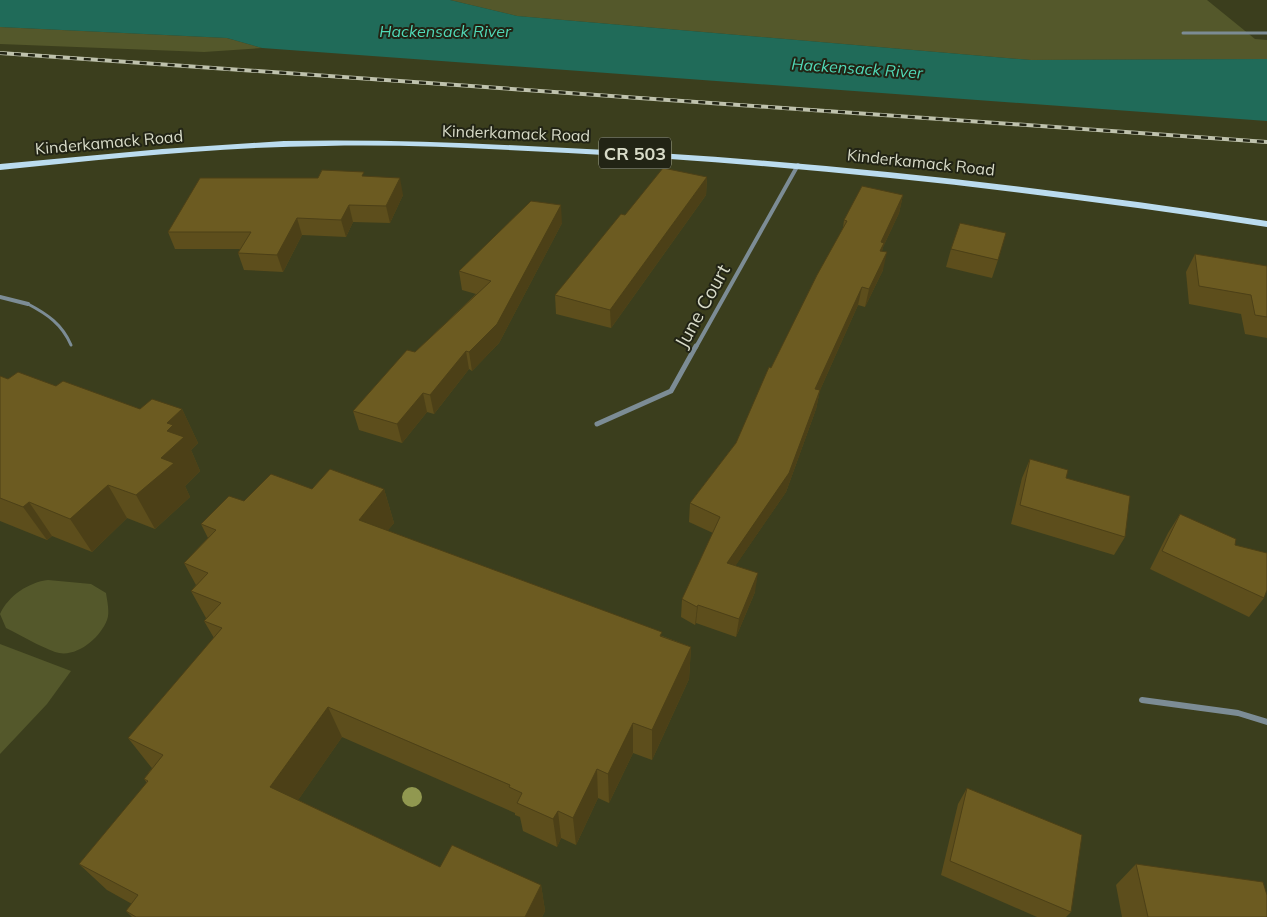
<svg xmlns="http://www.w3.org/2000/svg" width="1267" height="917" font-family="Mulish,sans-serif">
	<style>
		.green { fill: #54582b }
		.water { fill: #206b59 }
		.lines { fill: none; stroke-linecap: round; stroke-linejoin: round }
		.service { stroke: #7c8c95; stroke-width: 3 }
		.minor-far3 { stroke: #7c8c95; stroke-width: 3 }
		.minor-far2 { stroke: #7c8c95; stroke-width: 4 }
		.minor-far1 { stroke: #7c8c95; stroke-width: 5 }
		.minor { stroke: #7c8c95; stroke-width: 6 }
		.primary { fill: #bbdcef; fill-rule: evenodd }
		.rail-casing { stroke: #bfc2ad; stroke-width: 4 }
		.rail { stroke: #222415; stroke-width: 2.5; stroke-dasharray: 7; stroke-linecap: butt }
		.tree { fill: #919850 }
		.wall { fill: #5d4e1c }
		.shaded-wall { fill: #4c4017 }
		.building { fill: #6c5b21; stroke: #4c4017 }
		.labels { text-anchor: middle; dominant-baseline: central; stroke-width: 4; stroke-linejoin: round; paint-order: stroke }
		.far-water-label { font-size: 16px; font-style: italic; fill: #50d9b7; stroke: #222415 }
		.far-street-label { font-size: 16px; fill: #d8dbc8; stroke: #222415 }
		.shield { fill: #222415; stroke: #a1a492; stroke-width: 1 }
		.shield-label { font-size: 18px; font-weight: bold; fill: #d8dbc8 }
		.street-label { font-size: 19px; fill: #d8dbc8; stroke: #222415 }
	</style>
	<rect width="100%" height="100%" fill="#3b3e1d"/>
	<g class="green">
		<path d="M 450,0 L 1207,0 L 1255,39 L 1267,40 L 1267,59 L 1031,60 L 517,16 Z"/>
		<path d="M 0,27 L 227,38 L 262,48 L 204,52 L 0,44 Z"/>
		<path d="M 48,580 L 91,584 L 106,593 C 107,600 110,613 107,620 C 100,638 76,659 55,652 C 39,646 22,636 6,628 L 0,614 C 8,596 29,582 48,580 Z"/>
		<path d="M 0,644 L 71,671 L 47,704 L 0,754 Z"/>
	</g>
	<path class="water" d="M 0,0 L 450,0 L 517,16 L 1031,60 L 1267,59 L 1267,121 L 262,48 L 227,38 L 0,27 Z"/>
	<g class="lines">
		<path class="service" d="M 28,304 C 47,314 62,324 71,345"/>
		<path class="minor-far3" d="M 1183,33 L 1267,33"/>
		<g class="minor-far2">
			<path d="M 0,297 L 28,304"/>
			<path d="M 696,347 L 798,165"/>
		</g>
		<path class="minor-far1" d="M 597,424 L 671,391 L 696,346"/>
		<path class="minor" d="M 1142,700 L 1238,713 L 1267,722"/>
		<path class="primary" d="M 284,141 C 379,139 473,143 567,148 C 802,159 1035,185 1267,221 L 1267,227 C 1035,191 802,165 568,153 C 487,149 406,144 325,146 C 216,147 108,159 0,170 L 0,164 L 162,149 Z"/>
		<defs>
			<path id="rail" d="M 0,53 L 1267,142"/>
		</defs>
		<use href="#rail" class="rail-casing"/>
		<use href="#rail" class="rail"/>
	</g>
	<circle class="tree" cx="412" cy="797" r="10"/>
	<g class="wall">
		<path d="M 365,177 L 403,195 L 390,223 L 353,222 L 346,237 L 302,235 L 283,272 L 244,270 L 238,253 L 240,249 L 175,249 L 168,232 L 318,178 Z"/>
		<path d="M 707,177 L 706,195 L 611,328 L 556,314 L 555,295 L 625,215 Z"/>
		<path d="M 903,195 L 899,213 L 883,247 L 882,251 L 883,270 L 865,307 L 858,305 L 820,390 L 816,409 L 786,492 L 735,566 L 755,592 L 736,637 L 696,623 L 695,625 L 681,617 L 682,599 L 713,533 L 689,522 L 690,503 L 736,443 L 771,368 L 843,228 L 844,220 Z"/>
		<path d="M 562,223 L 499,343 L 472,371 L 469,369 L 434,414 L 427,412 L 402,443 L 359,430 L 353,411 L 476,294 L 462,290 L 459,271 Z"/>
		<path d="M 951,249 L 998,260 L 992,278 L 946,267 Z"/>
		<path d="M 1195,254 L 1267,266 L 1267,338 L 1245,334 L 1241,314 L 1189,304 L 1186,272 Z"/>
		<path d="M 0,376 L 8,379 L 140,409 L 182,409 L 198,443 L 191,450 L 200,471 L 185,486 L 190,497 L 155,529 L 127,518 L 92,552 L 52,536 L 47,540 L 0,521 Z"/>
		<path d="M 1030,459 L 1066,478 L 1125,537 L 1114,555 L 1011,524 L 1022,478 Z"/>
		<path d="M 312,489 L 384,489 L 394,523 L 387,531 L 691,647 L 689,679 L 652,760 L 633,753 L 609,803 L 598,798 L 576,845 L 561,838 L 557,847 L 523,831 L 520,817 L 515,815 L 515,813 L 342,737 L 298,800 L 440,867 L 541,885 L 545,911 L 542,917 L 132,917 L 126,911 L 132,904 L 107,890 L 79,864 L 147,783 L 144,779 L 152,768 L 151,767 L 128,738 L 214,638 L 204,621 L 206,618 L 191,591 L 196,585 L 184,563 L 208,538 L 201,524 L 244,501 Z"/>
		<path d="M 1180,514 L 1235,545 L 1264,598 L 1249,617 L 1150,569 L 1168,533 Z"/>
		<path d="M 967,788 L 1071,912 L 1066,917 L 1037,917 L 941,875 L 958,804 Z"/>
		<path d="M 1136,864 L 1267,917 L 1122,917 L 1116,885 Z"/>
	</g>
	<g class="shaded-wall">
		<path d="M 707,177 L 706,195 L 611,328 L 610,310 Z"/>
		<path d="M 400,178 L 403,195 L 390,223 L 386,206 Z"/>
		<path d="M 903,195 L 899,213 L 883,247 L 880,261 L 881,242 Z"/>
		<path d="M 349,205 L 353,222 L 346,237 L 341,220 Z"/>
		<path d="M 561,205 L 562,223 L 499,343 L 472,371 L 469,352 Z"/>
		<path d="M 297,218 L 302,235 L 283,272 L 277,255 Z"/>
		<path d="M 887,252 L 883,270 L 865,307 L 869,289 Z"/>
		<path d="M 862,287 L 858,305 L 812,408 L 815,389 Z"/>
		<path d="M 466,351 L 469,369 L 434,414 L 430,395 Z"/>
		<path d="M 820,390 L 816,409 L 786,492 L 725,581 L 727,563 Z"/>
		<path d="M 423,393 L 427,412 L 402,443 L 397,424 Z"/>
		<path d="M 182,409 L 198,443 L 191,450 L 200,471 L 185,486 L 190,497 L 155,529 L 136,495 L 167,431 L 167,423 Z"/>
		<path d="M 108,485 L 127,518 L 92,552 L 70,519 Z"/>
		<path d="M 384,489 L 394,523 L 369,553 L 359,520 Z"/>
		<path d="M 29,502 L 52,536 L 47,540 L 23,507 Z"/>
		<path d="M 758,573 L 755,592 L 736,637 L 739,619 Z"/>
		<path d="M 698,605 L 696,623 L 695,625 L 697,607 Z"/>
		<path d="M 691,647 L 689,679 L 652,760 L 652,730 Z"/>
		<path d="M 328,707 L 342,737 L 287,816 L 270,787 Z"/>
		<path d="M 633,723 L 633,753 L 609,803 L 608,774 Z"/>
		<path d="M 597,769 L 598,798 L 576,845 L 573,818 Z"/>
		<path d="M 558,811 L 561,838 L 557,847 L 553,819 Z"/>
		<path d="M 541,885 L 545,911 L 542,917 L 525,917 Z"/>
	</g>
	<g class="building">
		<path d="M 663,168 L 707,177 L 610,310 L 555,295 L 621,214 L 625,215 Z"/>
		<path d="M 322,170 L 364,172 L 362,176 L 400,178 L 386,206 L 349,205 L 341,220 L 297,218 L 277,255 L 238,253 L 251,232 L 168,232 L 200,178 L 318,178 Z"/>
		<path d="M 862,186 L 903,195 L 881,242 L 884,243 L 880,251 L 887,252 L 869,289 L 862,287 L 815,389 L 820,390 L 789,473 L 727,563 L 758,573 L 739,619 L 698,605 L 697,607 L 682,599 L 720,517 L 690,503 L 736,443 L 769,367 L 771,368 L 817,275 L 847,221 L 844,220 Z"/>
		<path d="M 531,201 L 561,205 L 497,324 L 469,352 L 466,351 L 430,395 L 423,393 L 397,424 L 353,411 L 407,350 L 415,352 L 491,281 L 459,271 Z"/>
		<path d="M 960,223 L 1006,233 L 998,260 L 951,249 Z"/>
		<path d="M 1195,254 L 1267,266 L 1267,317 L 1255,315 L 1251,295 L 1199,286 Z"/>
		<path d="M 18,372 L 56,386 L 63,381 L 140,409 L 152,399 L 182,409 L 167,423 L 173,425 L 167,431 L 184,437 L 161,458 L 174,463 L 136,495 L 108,485 L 70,519 L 29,502 L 23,507 L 0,498 L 0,376 L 8,379 Z"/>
		<path d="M 1030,459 L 1068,470 L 1066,478 L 1130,496 L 1125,537 L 1020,505 Z"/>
		<path d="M 330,469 L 384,489 L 359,520 L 662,632 L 660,636 L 691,647 L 652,730 L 633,723 L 608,774 L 597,769 L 573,818 L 558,811 L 553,819 L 517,803 L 522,793 L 509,787 L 510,785 L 328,707 L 270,787 L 440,867 L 452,845 L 541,885 L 525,917 L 136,917 L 126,911 L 138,895 L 79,864 L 148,781 L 144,779 L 163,755 L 128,738 L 222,628 L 204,621 L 221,603 L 191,591 L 208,573 L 184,563 L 216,530 L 201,524 L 229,496 L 244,501 L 271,474 L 312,489 Z"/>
		<path d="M 1180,514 L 1236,539 L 1235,545 L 1267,553 L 1267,590 L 1264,598 L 1162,551 Z"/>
		<path d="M 967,788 L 1082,835 L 1071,912 L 950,861 Z"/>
		<path d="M 1136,864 L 1263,882 L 1267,895 L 1267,917 L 1148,917 Z"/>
	</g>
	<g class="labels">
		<g class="far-water-label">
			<text x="445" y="31">Hackensack River</text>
			<text transform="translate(857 68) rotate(4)">Hackensack River</text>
		</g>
		<g class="far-street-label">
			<text transform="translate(516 133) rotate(2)">Kinderkamack Road</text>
			<text transform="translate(109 142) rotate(-5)">Kinderkamack Road</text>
			<text transform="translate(921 162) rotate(6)">Kinderkamack Road</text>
		</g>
		<rect class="shield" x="599" y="137.5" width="72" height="31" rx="4"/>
		<g class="shield-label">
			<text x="635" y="153">CR 503</text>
		</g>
		<g class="street-label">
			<text transform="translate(702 306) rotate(-61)">June Court</text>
		</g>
	</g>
</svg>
